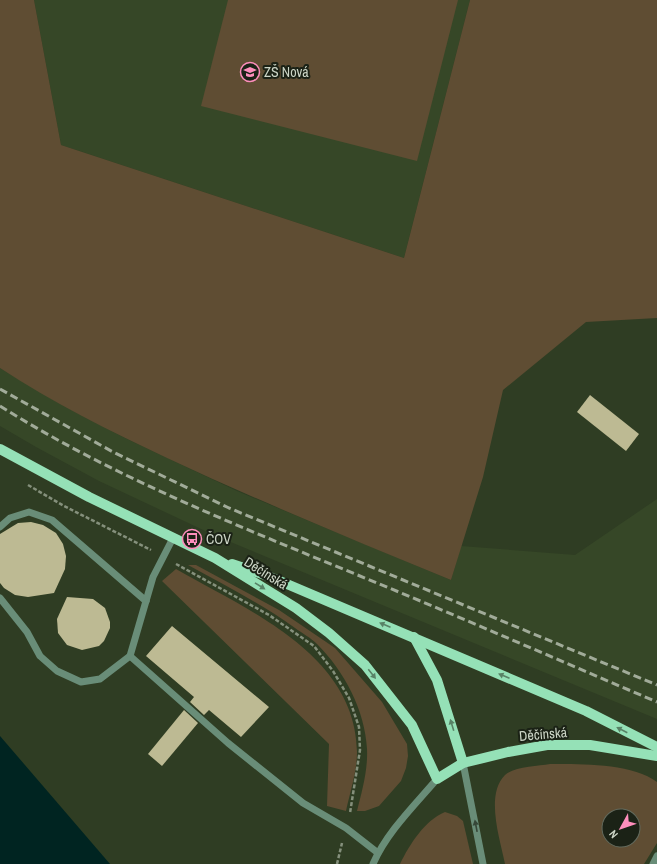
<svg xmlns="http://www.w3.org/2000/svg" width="657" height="864" font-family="'Archivo Narrow',sans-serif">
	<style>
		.built { fill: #364727 }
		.green { fill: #5f4d33; fill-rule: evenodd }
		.water { fill: #002421 }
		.building { fill: #bdba93 }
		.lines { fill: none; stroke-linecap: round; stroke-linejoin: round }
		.path { stroke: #85907c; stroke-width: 2.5; stroke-dasharray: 4 2; stroke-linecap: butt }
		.minor { stroke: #698d78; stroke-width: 7 }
		.major { stroke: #95e1b7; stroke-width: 10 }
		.rail { stroke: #a1ab99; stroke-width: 3; stroke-dasharray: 8 4; stroke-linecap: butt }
		.oneway { fill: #588266 }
		.oneway2 { fill: #364738 }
		.labels { text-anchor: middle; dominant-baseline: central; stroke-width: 4; stroke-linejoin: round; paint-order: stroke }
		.poi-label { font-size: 14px; fill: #cdd6c7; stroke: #1b2216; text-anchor: start }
		.street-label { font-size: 14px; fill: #cdd6c7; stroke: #1b2216 }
	</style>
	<rect width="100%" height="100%" fill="#2f3d23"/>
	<g class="built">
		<path d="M 34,0 L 470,0 L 404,258 L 61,145 Z"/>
		<path d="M 0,368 L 60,404 L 121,436 L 237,491 L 451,580 L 461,546 L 575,555 L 657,499 L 657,719 L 216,536 L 99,481 L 36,447 L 0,426 Z"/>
	</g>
	<g class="green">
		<path d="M 0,0 L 34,0 L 61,145 L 404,258 L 470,0 L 657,0 L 657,318 L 586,322 L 503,390 L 483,477 L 451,580 C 356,541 261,502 167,458 C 110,431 53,403 0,368 Z"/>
		<path d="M 228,0 L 458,0 L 417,161 L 201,106 Z"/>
		<path d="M 188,565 L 196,565 L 279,610 L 335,648 L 382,702 L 407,744 L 408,756 L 406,768 L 401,781 L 379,806 L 365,811 L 357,811 C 362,791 368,770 367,749 C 365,710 344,671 317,644 C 311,638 302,633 295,628 C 262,604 224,585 188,565 Z"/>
		<path d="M 176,569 C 247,610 356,654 357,752 C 357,772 350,792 346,811 L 327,806 L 329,744 L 162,581 Z"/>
		<path d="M 550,764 C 580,764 632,763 657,782 L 657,843 L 644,864 L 505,864 C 500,839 485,795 505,775 C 513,767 538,766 550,764 ZM 609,816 L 633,816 L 633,840 L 609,840 Z"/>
		<path d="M 445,812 L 457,816 L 463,821 L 473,864 L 400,864 C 409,845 425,820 445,812 Z"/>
	</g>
	<path class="water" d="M 0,736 L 110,864 L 0,864 Z"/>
	<g class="building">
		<path d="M 590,395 L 639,434 L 626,451 L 577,412 Z"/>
		<path d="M 31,522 L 43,525 L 56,533 L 63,544 L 66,556 L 65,569 L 54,593 L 28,597 L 15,595 L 4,588 L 0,583 L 0,534 L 18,523 Z"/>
		<path d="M 67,597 L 93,599 L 105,608 L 110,622 L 110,628 L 104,641 L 99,646 L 82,650 L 67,645 L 58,633 L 57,619 Z"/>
		<path d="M 172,626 L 269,707 L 241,737 L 209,710 L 204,715 L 190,702 L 194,697 L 146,656 Z"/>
		<path d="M 184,710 L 198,723 L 162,766 L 148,754 Z"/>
	</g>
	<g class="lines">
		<g class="path">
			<path d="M 28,485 L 64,506 L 151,550"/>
			<path d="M 176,564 L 269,615 L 314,646 L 333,671 L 349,698 L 359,727 L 360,750 L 350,813"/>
			<path d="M 337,864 L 342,843"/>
		</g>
		<g class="minor">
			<path d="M 0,527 L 10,518 L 29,512 L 52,520 L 146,601"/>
			<path d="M 0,598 L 27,632 L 40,656 L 57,671 L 81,682 L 100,679 L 130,656 L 153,577 L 173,538"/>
			<path d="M 130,656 L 228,743 L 303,803 L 346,828 L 378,853"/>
			<path d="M 463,763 L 483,864"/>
			<path d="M 373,864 C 387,832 414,806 437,779"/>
			<path d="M 653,864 L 657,856"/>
		</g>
		<g class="major">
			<path d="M 0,449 L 89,497 L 215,558 L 296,608 L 329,633 L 365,665 L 412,725 L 437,779 L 463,763 L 508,752 L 547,745 L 590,745 L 657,756"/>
			<path d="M 232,564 L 268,576 L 586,711 L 657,747"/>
			<path d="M 414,637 L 437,680 L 463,763"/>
		</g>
		<g class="rail">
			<path d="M 0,389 L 113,452 L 229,508 L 657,685"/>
			<path d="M 0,406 C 105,472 219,518 333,565 C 442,609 549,656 657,702"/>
		</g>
	</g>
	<defs><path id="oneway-solid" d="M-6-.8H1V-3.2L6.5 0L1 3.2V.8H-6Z"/></defs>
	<g class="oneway">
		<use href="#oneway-solid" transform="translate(260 586) rotate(32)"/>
		<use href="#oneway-solid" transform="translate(385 625) rotate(-157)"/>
		<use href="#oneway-solid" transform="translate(372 674) rotate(52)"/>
		<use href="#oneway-solid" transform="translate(504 676) rotate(-157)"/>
		<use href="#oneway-solid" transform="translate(452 725) rotate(-107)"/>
		<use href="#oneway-solid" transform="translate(622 730) rotate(-153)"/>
	</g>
	<use class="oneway2" href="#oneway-solid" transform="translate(476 826) rotate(-101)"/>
	<defs>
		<symbol id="school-ring" viewBox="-11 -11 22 22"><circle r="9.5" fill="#1b2216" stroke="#fe8ebc" stroke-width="1.5"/><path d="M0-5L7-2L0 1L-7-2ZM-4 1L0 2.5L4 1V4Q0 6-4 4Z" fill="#fe8ebc"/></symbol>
		<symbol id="bus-ring" viewBox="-11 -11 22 22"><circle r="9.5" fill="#1b2216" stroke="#fe8ebc" stroke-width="1.5"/><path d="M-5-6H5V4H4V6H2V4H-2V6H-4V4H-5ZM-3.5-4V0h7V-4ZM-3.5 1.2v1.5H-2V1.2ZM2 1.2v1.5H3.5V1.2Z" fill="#fe8ebc"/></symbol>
	</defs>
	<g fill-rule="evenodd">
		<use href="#school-ring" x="239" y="61" width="22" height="22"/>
		<use href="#bus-ring" x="181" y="528" width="22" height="22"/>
	</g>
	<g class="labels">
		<g class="poi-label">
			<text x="264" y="72">ZŠ Nová</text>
			<text x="206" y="539">ČOV</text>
		</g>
		<g class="street-label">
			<text transform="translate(266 573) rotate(32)">Děčínská</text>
			<text transform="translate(543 734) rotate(-5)">Děčínská</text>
		</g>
	</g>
	<g transform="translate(621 828) rotate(230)"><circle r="19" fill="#1b2216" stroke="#626a5d"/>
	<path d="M0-3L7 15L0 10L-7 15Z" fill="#fe8ebc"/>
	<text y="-6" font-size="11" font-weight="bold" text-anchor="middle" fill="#cdd6c7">N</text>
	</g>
</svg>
